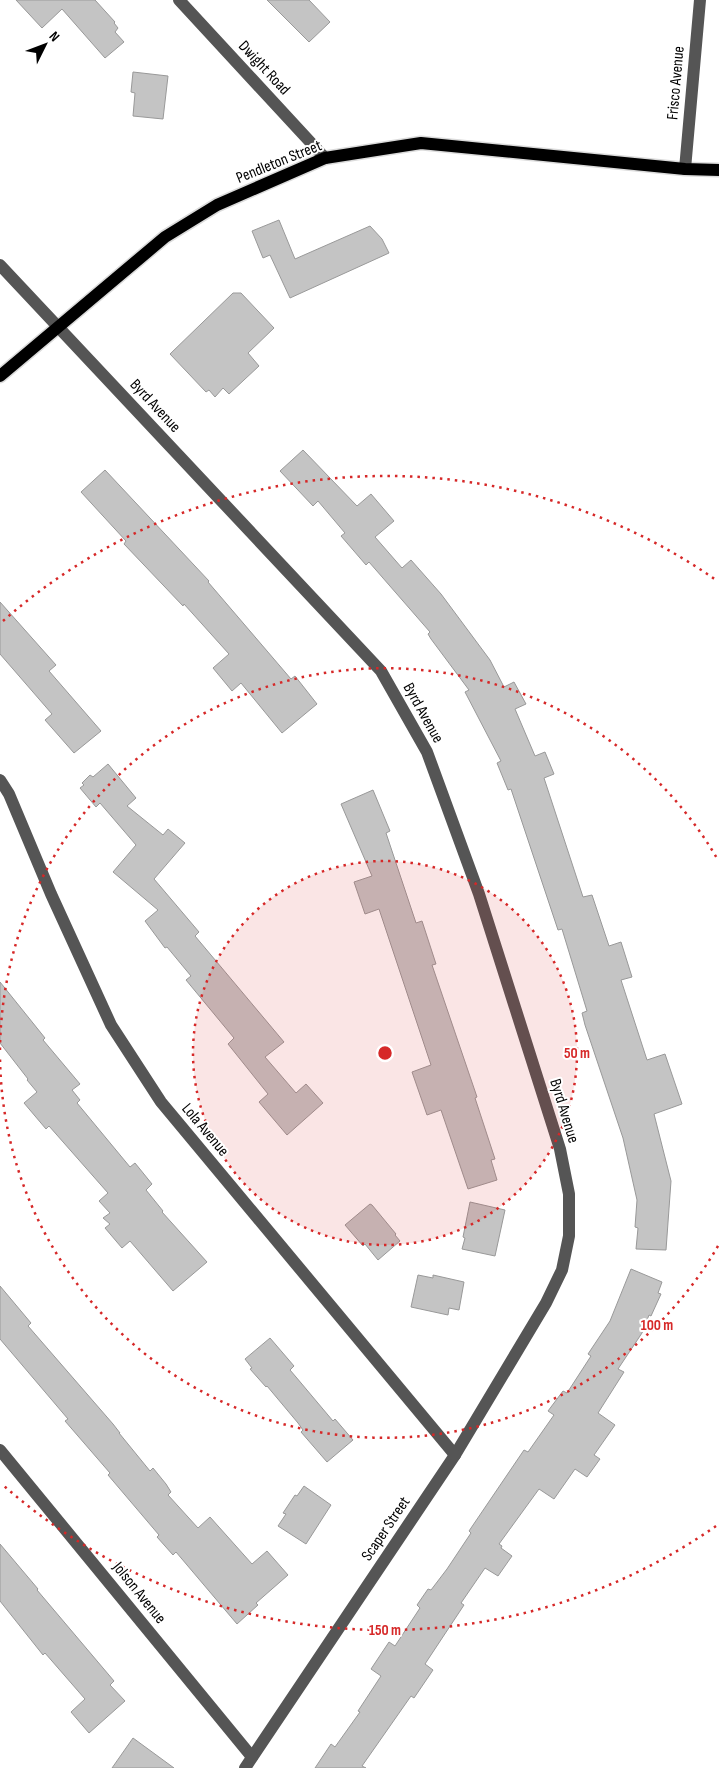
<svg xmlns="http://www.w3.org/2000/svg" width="719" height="1768" font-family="'Sofia Sans Condensed',sans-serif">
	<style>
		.building { fill: #c4c4c4; stroke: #999 }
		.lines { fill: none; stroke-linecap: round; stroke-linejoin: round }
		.major-casing { stroke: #dbdbdb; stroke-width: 15 }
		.minor { stroke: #555; stroke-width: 12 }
		.major { stroke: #000; stroke-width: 12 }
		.ring { fill: none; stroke: #d62828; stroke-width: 2.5; stroke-dasharray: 2.5 5 }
		.labels { text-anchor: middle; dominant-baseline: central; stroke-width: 4; stroke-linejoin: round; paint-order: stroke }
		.street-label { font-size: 16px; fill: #000; stroke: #fff }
		.centre { fill: #d62828; stroke: #fff; stroke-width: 2.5 }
		.ring-label { font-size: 15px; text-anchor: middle; font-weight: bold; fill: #d62828; stroke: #fff; stroke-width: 4; stroke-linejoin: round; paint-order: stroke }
	</style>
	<rect width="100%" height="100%" fill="#fff"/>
	<g class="building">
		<path d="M 16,0 L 95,0 L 115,22 L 114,23 L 118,28 L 115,32 L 124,42 L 105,58 L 62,9 L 42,28 Z"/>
		<path d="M 267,0 L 309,0 L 330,22 L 309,42 Z"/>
		<path d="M 133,72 L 168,76 L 163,119 L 133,116 L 135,93 L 131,92 Z"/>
		<path d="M 279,220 L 295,259 L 370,226 L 382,239 L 389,253 L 290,298 L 270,255 L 263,258 L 252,231 Z"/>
		<path d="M 233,293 L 241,293 L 274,328 L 248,353 L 259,366 L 229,394 L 223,388 L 215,397 L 209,390 L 206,392 L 170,354 Z"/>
		<path d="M 303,450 L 357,506 L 371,494 L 394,521 L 375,537 L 402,568 L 411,560 L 441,594 L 490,660 L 504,687 L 514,682 L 526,704 L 515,709 L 535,756 L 545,752 L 554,774 L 544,778 L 583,897 L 592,895 L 609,946 L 621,942 L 632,977 L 621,980 L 647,1060 L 665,1054 L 682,1104 L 654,1114 L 671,1181 L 666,1250 L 636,1249 L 638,1228 L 635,1227 L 637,1200 L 623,1138 L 585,1025 L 582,1013 L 587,1011 L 562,929 L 558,930 L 511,789 L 508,790 L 497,763 L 501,761 L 465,692 L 469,690 L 431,639 L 428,634 L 430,632 L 369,562 L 366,565 L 341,536 L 345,533 L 318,501 L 313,506 L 280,471 Z"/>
		<path d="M 105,470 L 209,581 L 208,582 L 291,679 L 295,676 L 317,704 L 282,733 L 241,683 L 232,691 L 213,668 L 229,654 L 184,604 L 183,606 L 124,544 L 126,541 L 81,492 Z"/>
		<path d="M 0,602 L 56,665 L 49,671 L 101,731 L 74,753 L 45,720 L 52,714 L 0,654 Z"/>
		<path d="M 108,764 L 136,798 L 127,806 L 163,835 L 168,829 L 185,843 L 154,879 L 199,932 L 195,936 L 284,1042 L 265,1057 L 296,1093 L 306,1084 L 323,1103 L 287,1135 L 259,1102 L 268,1094 L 228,1044 L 234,1038 L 186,980 L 191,976 L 167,947 L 165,948 L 145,921 L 158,910 L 113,872 L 136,845 L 100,803 L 96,807 L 80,788 L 84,785 L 82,783 L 90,775 L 93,777 Z"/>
		<path d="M 373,790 L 390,831 L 386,833 L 416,923 L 422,921 L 436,964 L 432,965 L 477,1097 L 475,1098 L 495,1159 L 491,1160 L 497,1180 L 468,1189 L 441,1110 L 427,1115 L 412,1072 L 431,1065 L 379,909 L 365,914 L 354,882 L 372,876 L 341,804 Z"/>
		<path d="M 0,982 L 45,1038 L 43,1040 L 80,1084 L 72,1090 L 80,1100 L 77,1103 L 130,1167 L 135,1163 L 152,1184 L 146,1190 L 163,1211 L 162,1212 L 207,1262 L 173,1291 L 130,1241 L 122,1248 L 105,1228 L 110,1224 L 103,1218 L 110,1213 L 99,1201 L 108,1193 L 49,1126 L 46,1129 L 24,1103 L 37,1092 L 27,1080 L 28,1079 L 0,1043 Z"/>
		<path d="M 470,1202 L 505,1210 L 495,1256 L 462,1249 L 465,1238 L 463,1237 Z"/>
		<path d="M 370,1204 L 372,1205 L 396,1234 L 395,1235 L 400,1241 L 378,1260 L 365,1244 L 363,1246 L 345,1225 Z"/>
		<path d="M 631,1269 L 662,1282 L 658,1293 L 661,1294 L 651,1316 L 649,1315 L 642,1333 L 618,1369 L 624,1372 L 598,1413 L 615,1425 L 594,1455 L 600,1459 L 587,1477 L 575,1469 L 554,1499 L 539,1489 L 499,1544 L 502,1546 L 501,1548 L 512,1556 L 498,1576 L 485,1568 L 461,1603 L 464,1605 L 425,1664 L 433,1670 L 414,1698 L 411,1696 L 362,1766 L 366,1768 L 315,1768 L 331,1744 L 335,1747 L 360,1712 L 358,1711 L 381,1676 L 371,1669 L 389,1642 L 395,1646 L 420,1608 L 417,1605 L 428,1589 L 431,1590 L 447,1569 L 471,1533 L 469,1531 L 524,1450 L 528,1452 L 554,1415 L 548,1411 L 563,1391 L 567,1393 L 591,1356 L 588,1354 L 610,1321 Z"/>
		<path d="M 418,1275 L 433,1278 L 433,1275 L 464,1282 L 459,1310 L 449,1308 L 448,1315 L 411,1307 Z"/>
		<path d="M 0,1286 L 31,1323 L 28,1326 L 113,1424 L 120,1433 L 119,1433 L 150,1471 L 153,1468 L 166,1484 L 171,1492 L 168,1495 L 198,1528 L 210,1517 L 252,1564 L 267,1551 L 288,1575 L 256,1603 L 258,1605 L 237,1624 L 176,1552 L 173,1555 L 157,1537 L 159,1535 L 108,1475 L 110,1473 L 65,1421 L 68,1419 L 0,1339 Z"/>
		<path d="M 270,1338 L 294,1366 L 290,1370 L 296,1377 L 333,1421 L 335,1419 L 353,1440 L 327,1462 L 301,1432 L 303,1430 L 298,1423 L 267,1386 L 266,1387 L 250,1369 L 252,1368 L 245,1359 Z"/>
		<path d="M 304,1486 L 331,1505 L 306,1544 L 278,1526 L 286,1514 L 283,1513 L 295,1495 L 297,1496 Z"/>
		<path d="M 0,1544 L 38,1589 L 37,1590 L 114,1681 L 110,1685 L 125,1701 L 89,1733 L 71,1712 L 85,1699 L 45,1653 L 43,1655 L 0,1601 Z"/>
		<path d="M 133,1738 L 174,1768 L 112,1768 Z"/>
	</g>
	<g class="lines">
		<defs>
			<path id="major" d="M 0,376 L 165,237 L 217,205 L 325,158 L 421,143 L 685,169 L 719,170"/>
		</defs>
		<use href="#major" class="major-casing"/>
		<g class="minor">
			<path d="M 179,0 L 325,158"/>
			<path d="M 685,169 L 700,0"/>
			<path d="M 0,265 L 381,671 L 427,752 L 479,894 L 560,1149 L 569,1194 L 569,1236 L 562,1270 L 546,1303 L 455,1455 L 245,1768"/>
			<path d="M 0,780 L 9,794 L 51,894 L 111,1025 L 161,1102 L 455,1455"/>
			<path d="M 0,1450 L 252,1757"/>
		</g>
		<use href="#major" class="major"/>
	</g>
	<circle cx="385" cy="1053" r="192" fill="#d62828" fill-opacity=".12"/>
	<g class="ring">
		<circle cx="385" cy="1053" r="192"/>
		<path d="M718 1246A385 385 0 0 1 0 1056M0 1050A385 385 0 0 1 718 860"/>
		<path d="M716 1526A577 577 0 0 1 3 1485M3 621A577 577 0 0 1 716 580"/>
	</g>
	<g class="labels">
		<g class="street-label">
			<text transform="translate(264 68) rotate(47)">Dwight Road</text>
			<text transform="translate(676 83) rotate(-85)">Frisco Avenue</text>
			<text transform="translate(279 162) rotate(-22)">Pendleton Street</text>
			<text transform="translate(155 406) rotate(47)">Byrd Avenue</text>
			<text transform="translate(423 713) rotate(61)">Byrd Avenue</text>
			<text transform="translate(564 1111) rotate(73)">Byrd Avenue</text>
			<text transform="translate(205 1130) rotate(50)">Lola Avenue</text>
			<text transform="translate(386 1529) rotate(-56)">Scaper Street</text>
			<text transform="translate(139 1593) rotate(51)">Jolson Avenue</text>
		</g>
	</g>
	<circle cx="385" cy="1053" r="8" class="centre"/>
	<g class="ring-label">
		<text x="577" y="1058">50 m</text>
		<text x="657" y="1330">100 m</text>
		<text x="385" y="1635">150 m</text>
	</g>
	<g transform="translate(45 45) rotate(48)" stroke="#ffffff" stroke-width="4" paint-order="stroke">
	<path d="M0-4L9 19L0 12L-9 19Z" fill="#000000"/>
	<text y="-8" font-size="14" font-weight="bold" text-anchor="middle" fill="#000000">N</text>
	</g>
</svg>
